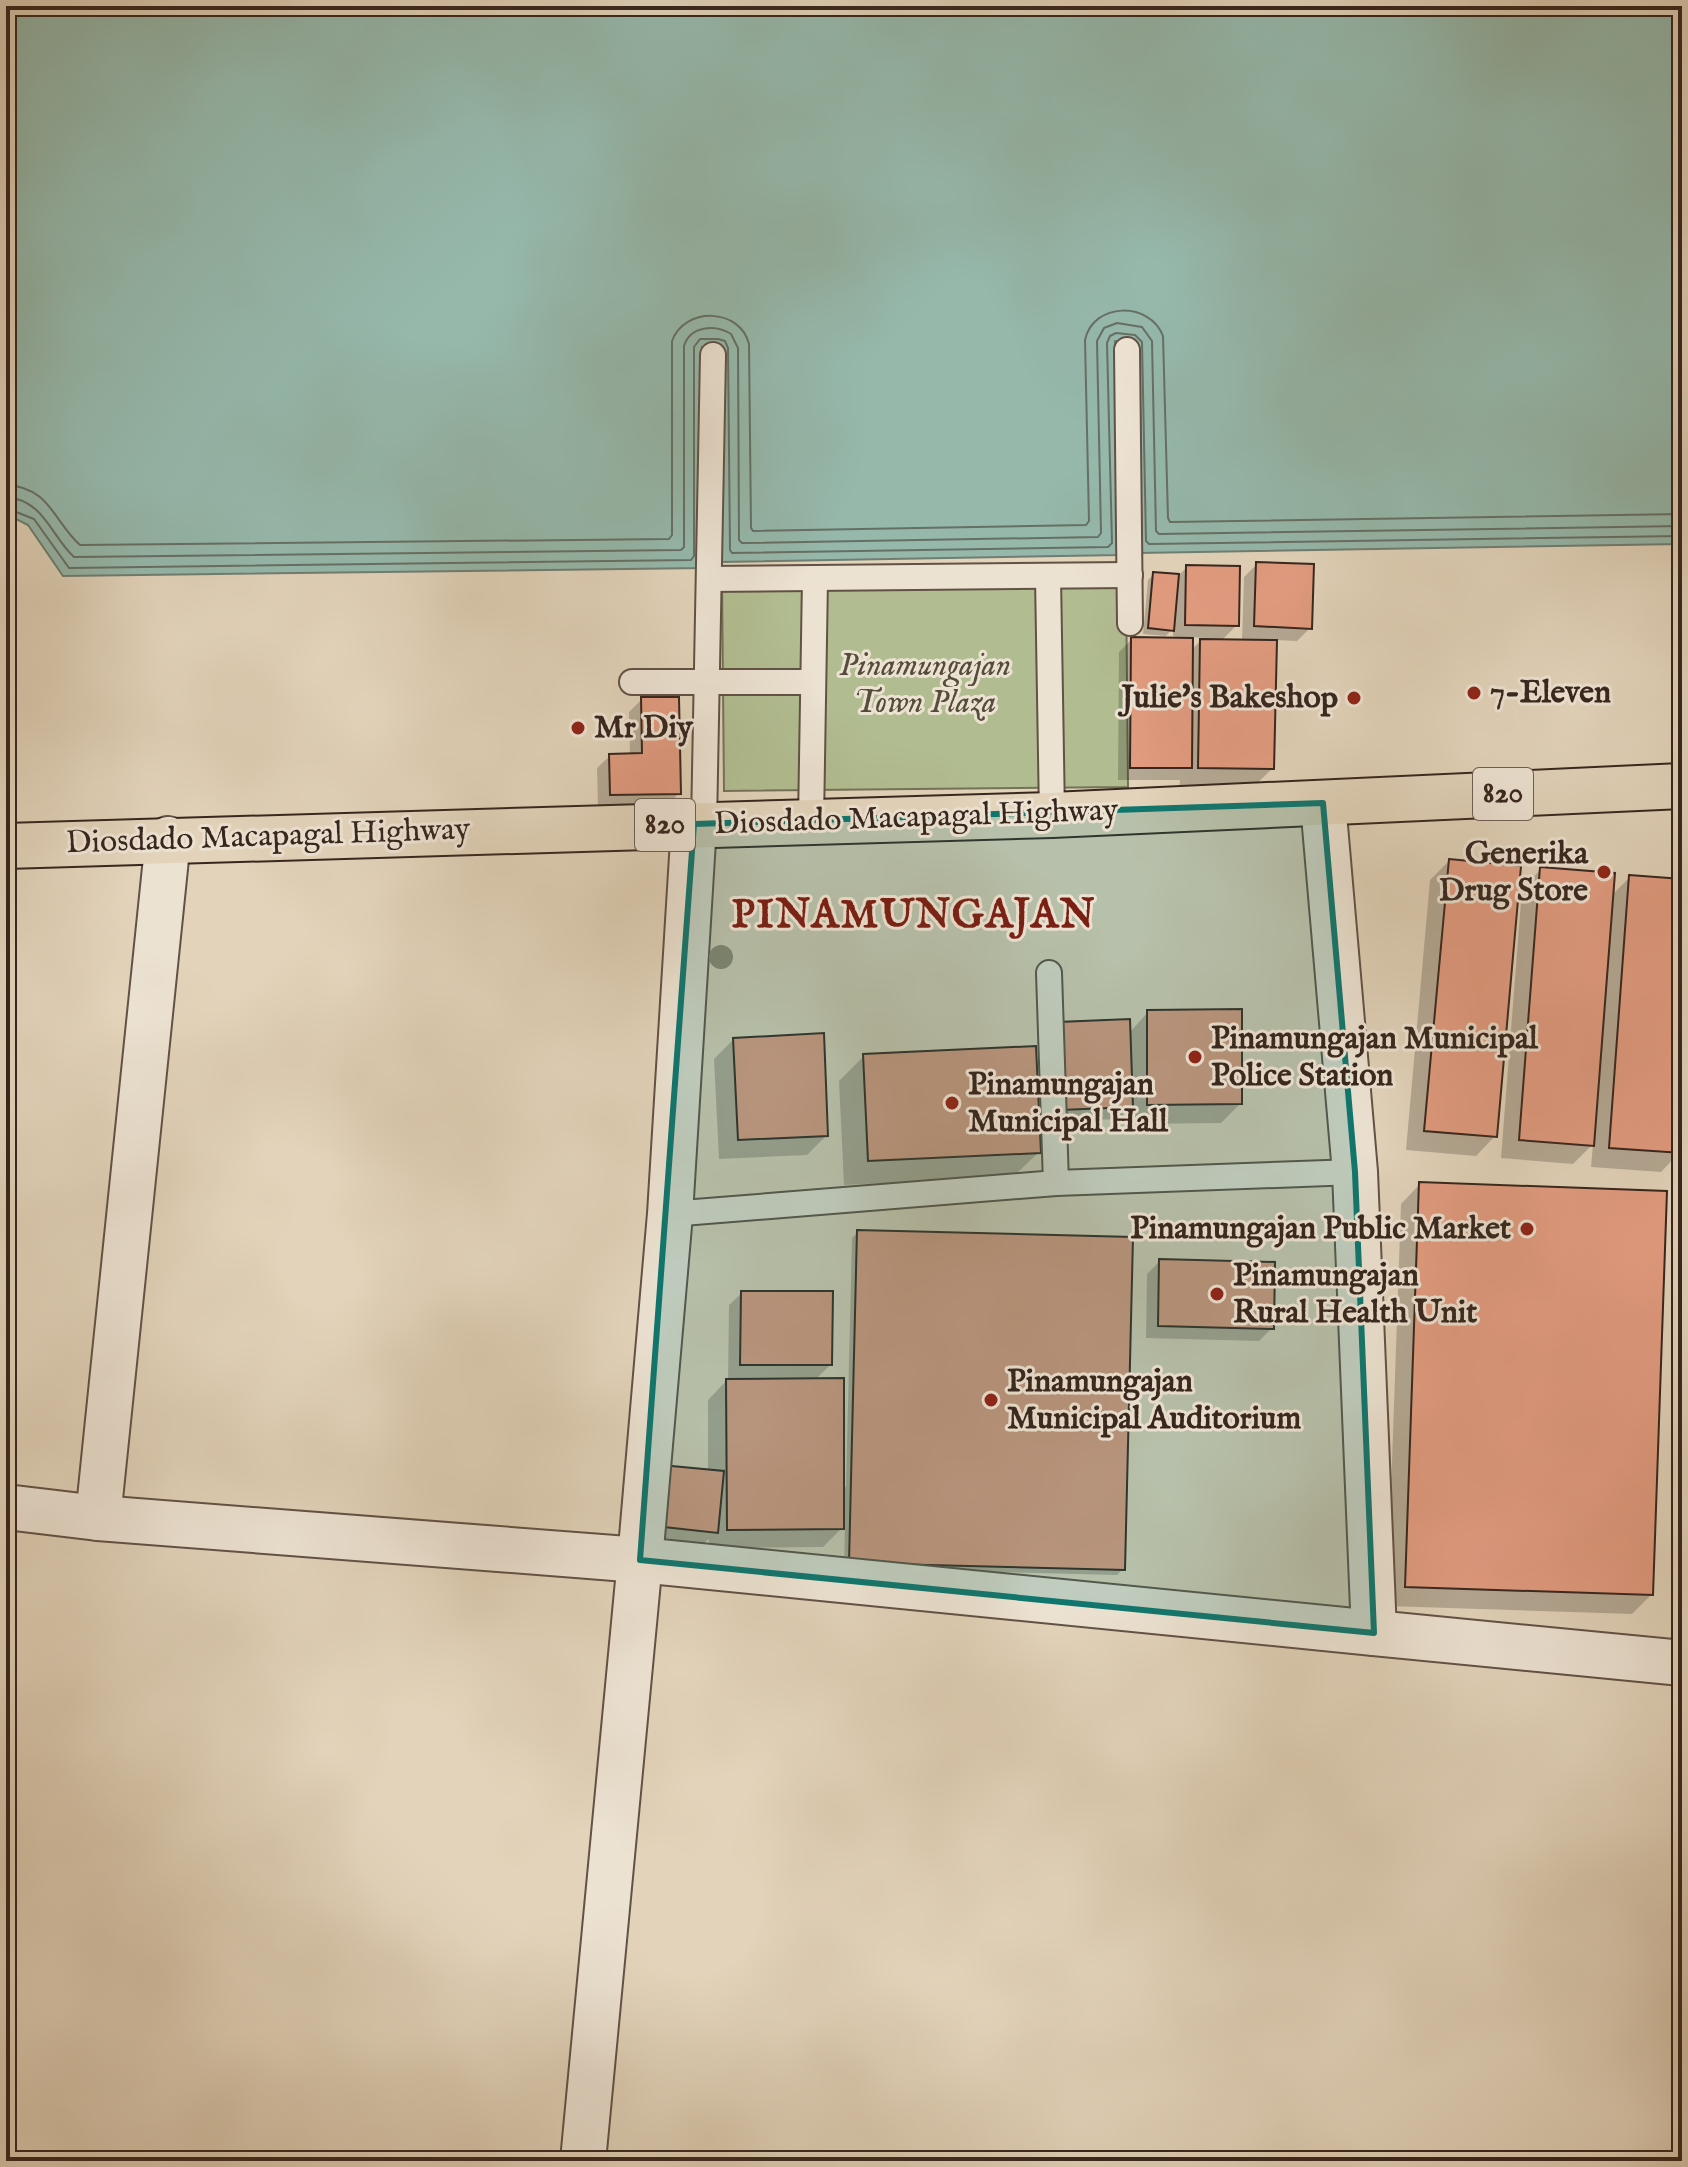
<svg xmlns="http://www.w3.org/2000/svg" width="1688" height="2167" font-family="'IM FELL English',serif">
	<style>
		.green { fill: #b1bd91; stroke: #747258; stroke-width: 2 }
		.water { fill: #95b8ab; stroke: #6f7e73; stroke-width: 2 }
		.shadow { fill: #0003; fill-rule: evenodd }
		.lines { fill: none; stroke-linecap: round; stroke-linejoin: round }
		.shore { stroke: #666f64; stroke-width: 2 }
		.building { fill: #e29b80; stroke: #37261e; stroke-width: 2 }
		.lane-casing { stroke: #625145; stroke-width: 28 }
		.street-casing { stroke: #625145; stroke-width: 48 }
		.highway-casing { stroke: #37261e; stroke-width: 48 }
		.lane { stroke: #ece2d2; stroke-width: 24 }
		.street { stroke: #ece2d2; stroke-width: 44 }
		.highway { stroke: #e2d3ba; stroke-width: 44 }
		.tree { fill: #958974 }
		.marked { fill: #0f766e; fill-opacity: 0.2; stroke: #0f766e; stroke-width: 6; stroke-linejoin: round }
		.poi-dot { fill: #8f2418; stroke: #ece2d2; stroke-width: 3 }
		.labels { text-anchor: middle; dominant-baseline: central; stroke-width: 6; stroke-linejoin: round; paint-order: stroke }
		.shield { fill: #ece2d2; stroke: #6d5e54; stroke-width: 2 }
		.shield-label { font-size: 30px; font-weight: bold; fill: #37261e }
		.park-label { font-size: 32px; font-style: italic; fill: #564c3b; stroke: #ece2d2 }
		.poi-label { font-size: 32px; font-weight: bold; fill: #37261e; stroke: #ece2d2; text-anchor: start }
		.street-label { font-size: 32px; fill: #37261e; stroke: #ece2d2 }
		.district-label { font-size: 40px; font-weight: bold; letter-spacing: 2px; fill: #7a1f14; stroke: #ece2d2 }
	</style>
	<rect width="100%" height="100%" fill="#e2d3ba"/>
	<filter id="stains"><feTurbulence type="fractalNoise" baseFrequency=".0025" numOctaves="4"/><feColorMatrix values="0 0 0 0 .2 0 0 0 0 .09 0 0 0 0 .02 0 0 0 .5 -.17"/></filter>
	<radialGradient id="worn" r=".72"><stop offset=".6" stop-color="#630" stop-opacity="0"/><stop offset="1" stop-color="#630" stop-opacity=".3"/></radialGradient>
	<path class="green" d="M 1126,576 L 1128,787 L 724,791 L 722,581 Z"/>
	<path class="water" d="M 6,6 L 1682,6 L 1682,544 L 1139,553 L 1134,342 L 1115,341 L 1120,555 L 722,562 L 720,347 L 702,347 L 703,568 L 63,576 L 28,525 L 6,514 Z"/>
	<g class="shadow">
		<path d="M 1257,564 L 1310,628 L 1297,641 L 1275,640 L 1272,769 L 1252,788 L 1179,787 L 1180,780 L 1118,780 L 1119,652 L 1132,639 L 1177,640 L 1177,637 L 1173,636 L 1173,628 L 1166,636 L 1143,634 L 1148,580 L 1154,574 L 1178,576 L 1187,567 L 1237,625 L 1221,641 L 1242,641 L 1244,577 ZM 1191,637 L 1204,638 L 1191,650 Z"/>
		<path d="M 642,699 L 679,793 L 666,806 L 598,807 L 597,768 L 610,756 L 630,755 L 629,712 Z"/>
		<path d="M 1449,861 L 1495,1136 L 1476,1156 L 1406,1150 L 1430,880 Z"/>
		<path d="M 1541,869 L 1611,896 L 1630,877 L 1682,881 L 1682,1126 L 1680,1152 L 1661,1172 L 1591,1167 L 1593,1144 L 1573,1164 L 1501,1158 L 1522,889 Z"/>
		<path d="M 1148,1012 L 1240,1104 L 1221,1123 L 1129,1124 L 1129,1109 L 1118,1119 L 1049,1122 Z"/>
		<path d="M 733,1040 L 826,1136 L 807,1155 L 719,1159 L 714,1059 Z"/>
		<path d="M 864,1056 L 1039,1152 L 1013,1177 L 844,1185 L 839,1081 Z"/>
		<path d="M 1420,1184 L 1651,1595 L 1632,1614 L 1387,1606 L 1401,1204 Z"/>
		<path d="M 858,1232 L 1123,1569 L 1117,1575 L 844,1568 L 845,1525 L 823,1547 L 709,1548 L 709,1539 L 703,1544 L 643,1538 L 708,1472 L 708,1400 L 728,1379 L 729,1305 L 742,1293 L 830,1365 L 815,1380 L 842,1487 L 846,1487 L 852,1238 Z"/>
		<path d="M 1160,1261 L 1272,1328 L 1259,1341 L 1146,1338 L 1147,1274 Z"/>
	</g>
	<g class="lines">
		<g class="shore">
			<path d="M 6,485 C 50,487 54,522 80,545 L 669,539 L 672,535 L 672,341 C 685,306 740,308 749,344 L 751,528 L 753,531 L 1086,525 L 1089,521 L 1085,340 C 1093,302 1150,301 1163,336 L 1168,518 L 1170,522 L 1682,514"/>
			<path d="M 6,497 C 44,500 51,536 74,557 L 681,550 L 684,547 L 684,346 C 690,326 715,324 731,334 L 738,348 L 739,540 L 742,543 L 1098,537 L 1101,533 L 1097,341 L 1104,328 L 1117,323 L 1142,327 L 1152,341 L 1156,531 L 1159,534 L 1682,526"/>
			<path d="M 6,508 L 34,519 L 69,568 L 691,560 L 694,556 L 694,347 L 700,339 L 718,339 L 725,341 L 728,348 L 730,550 L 732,553 L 1108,547 L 1112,543 L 1107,343 L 1110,336 L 1116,333 L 1135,335 L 1142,342 L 1146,541 L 1149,544 L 1682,536"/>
		</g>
	</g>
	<g class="building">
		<path d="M 1256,562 L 1314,564 L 1312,629 L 1254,626 Z"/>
		<path d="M 1186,565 L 1240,566 L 1239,626 L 1185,625 Z"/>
		<path d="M 1153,572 L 1179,574 L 1174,631 L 1148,628 Z"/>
		<path d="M 1131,637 L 1193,638 L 1192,768 L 1130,768 Z"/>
		<path d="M 1200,639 L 1277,640 L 1274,769 L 1198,768 Z"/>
		<path d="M 641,697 L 679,697 L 681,794 L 610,795 L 609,754 L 642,753 Z"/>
		<path d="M 1449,859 L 1521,866 L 1497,1137 L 1424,1131 Z"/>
		<path d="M 1540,867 L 1615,873 L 1594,1146 L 1519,1140 Z"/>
		<path d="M 1629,875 L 1682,879 L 1682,1153 L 1609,1148 Z"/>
		<path d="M 1242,1009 L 1242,1104 L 1147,1105 L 1147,1010 Z"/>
		<path d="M 1130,1019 L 1133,1107 L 1061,1110 L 1058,1022 Z"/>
		<path d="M 824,1033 L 828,1136 L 738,1140 L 733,1038 Z"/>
		<path d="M 1036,1046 L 1041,1153 L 868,1161 L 863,1054 Z"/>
		<path d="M 1419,1182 L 1667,1191 L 1653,1595 L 1405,1587 Z"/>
		<path d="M 857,1230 L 1133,1237 L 1125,1570 L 849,1563 Z"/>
		<path d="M 1159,1259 L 1275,1262 L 1274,1329 L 1158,1326 Z"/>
		<path d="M 741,1291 L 833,1291 L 832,1365 L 740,1365 Z"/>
		<path d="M 844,1378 L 844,1529 L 727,1530 L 726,1379 Z"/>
		<path d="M 661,1465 L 724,1471 L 718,1533 L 655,1526 Z"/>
	</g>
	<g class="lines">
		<defs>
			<g id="lane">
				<path d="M 1127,350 L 1130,623"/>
				<path d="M 1048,577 L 1052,815"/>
				<path d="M 709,579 L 1130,575"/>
				<path d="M 632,682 L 812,682"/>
				<path d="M 811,821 L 815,579"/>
				<path d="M 704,824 L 713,355"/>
				<path d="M 1049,973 L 1056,1183"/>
				<path d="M 670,1214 L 1056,1183 L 1355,1172"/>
			</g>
			<g id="street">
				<path d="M 1323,803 L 1355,1172 L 1374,1633 L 1682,1663"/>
				<path d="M 6,1507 L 98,1518 L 640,1560 L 1374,1633"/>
				<path d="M 98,1518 L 168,839"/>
				<path d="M 583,2161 L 640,1560 L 670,1214 L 694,824"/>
			</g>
			<path id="highway" d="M 6,846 L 1052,815 L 1682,786"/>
		</defs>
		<use href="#lane" class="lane-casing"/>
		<use href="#street" class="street-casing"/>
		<use href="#highway" class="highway-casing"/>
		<use href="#lane" class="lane"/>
		<use href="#street" class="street"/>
		<use href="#highway" class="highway"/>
	</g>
	<circle class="tree" cx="721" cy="957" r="12"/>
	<path class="marked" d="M 1323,803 L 1355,1172 L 1374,1633 L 640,1560 L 694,824 Z"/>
	<g class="poi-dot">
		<circle cx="1474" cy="693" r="8"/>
		<circle cx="1354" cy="698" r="8"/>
		<circle cx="578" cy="728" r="8"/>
		<circle cx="1604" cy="872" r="8"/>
		<circle cx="1195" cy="1057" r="8"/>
		<circle cx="952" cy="1103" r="8"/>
		<circle cx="1527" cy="1229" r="8"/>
		<circle cx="1217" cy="1294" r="8"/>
		<circle cx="991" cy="1400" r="8"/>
	</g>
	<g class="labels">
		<g class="shield">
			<rect x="1473" y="768" width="60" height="52" rx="6"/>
			<rect x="635" y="799" width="60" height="52" rx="6"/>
		</g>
		<g class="shield-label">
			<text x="1503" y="794">820</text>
			<text x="665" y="825">820</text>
		</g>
		<g class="park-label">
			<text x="925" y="666">Pinamungajan<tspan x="925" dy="37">Town Plaza</tspan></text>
		</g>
		<g class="poi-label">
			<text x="1490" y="693">7-Eleven</text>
			<text x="1338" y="698" text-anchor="end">Julie's Bakeshop</text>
			<text x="594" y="728">Mr Diy</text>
			<text x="1588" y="854" text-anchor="end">Generika<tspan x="1588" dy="37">Drug Store</tspan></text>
			<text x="1211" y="1039">Pinamungajan Municipal<tspan x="1211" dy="37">Police Station</tspan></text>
			<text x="968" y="1085">Pinamungajan<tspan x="968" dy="37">Municipal Hall</tspan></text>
			<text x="1511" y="1229" text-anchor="end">Pinamungajan Public Market</text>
			<text x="1233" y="1276">Pinamungajan<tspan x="1233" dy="37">Rural Health Unit</tspan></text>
			<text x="1007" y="1382">Pinamungajan<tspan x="1007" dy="37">Municipal Auditorium</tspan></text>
		</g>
		<g class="street-label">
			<text transform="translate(916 818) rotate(-2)">Diosdado Macapagal Highway</text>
			<text transform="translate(268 837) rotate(-2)">Diosdado Macapagal Highway</text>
		</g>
		<g class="district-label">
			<text x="914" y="916">PINAMUNGAJAN</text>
		</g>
	</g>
	<rect width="1688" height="2167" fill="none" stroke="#e2d3ba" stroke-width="32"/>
	<rect x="8" y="8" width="1672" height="2151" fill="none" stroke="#37261e" stroke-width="4"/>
	<rect x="16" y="16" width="1656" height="2135" fill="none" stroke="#37261e" stroke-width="2"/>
	<rect width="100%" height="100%" filter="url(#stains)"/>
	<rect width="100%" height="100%" fill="url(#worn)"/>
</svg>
